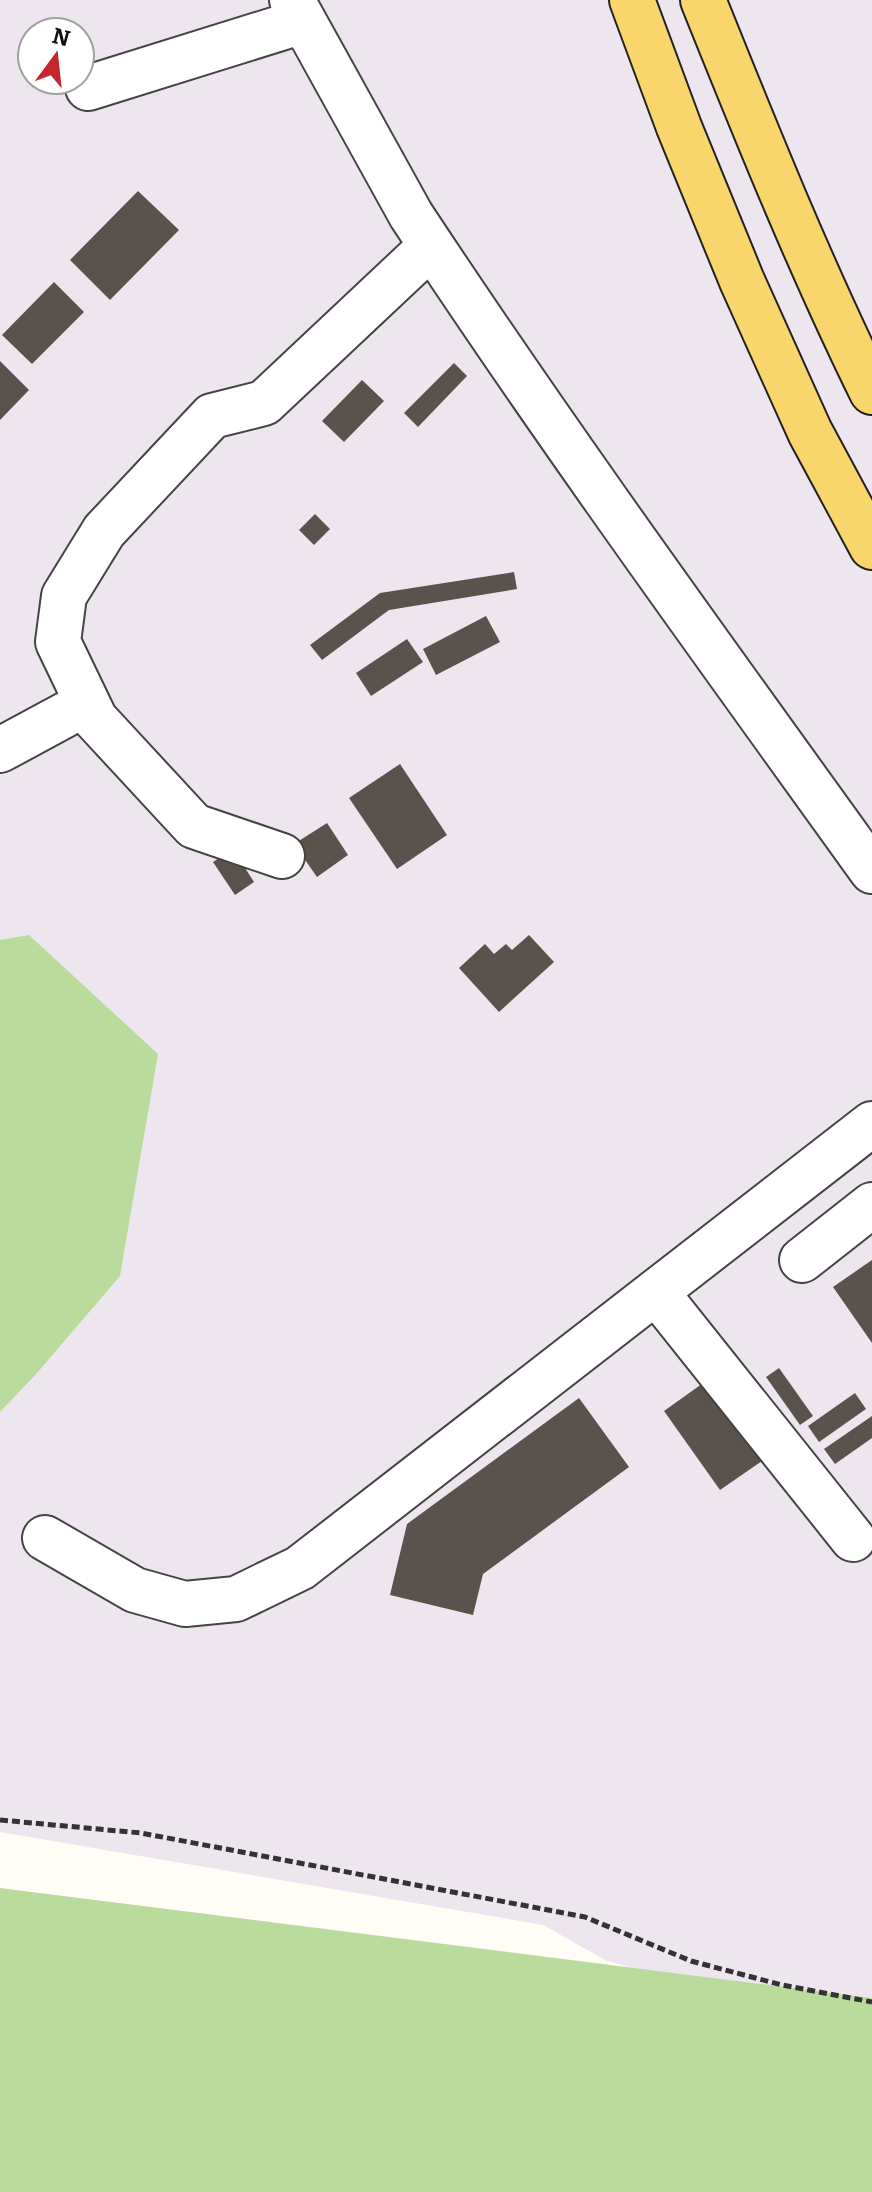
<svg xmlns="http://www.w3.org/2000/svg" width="872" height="2192" font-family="Bitter,serif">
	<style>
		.industrial { fill: #eee6ef; fill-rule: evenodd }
		.forest { fill: #b9dc9c }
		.building { fill: #5a524d }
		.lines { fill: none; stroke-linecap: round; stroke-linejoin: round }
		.minor-casing { stroke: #444; stroke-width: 48 }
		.major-casing { stroke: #222; stroke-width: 48 }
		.path { stroke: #333; stroke-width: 5; stroke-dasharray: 8 4; stroke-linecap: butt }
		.minor { stroke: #fff; stroke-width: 44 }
		.major { stroke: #f9d66b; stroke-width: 44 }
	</style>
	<rect width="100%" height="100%" fill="#fffdf5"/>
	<path class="industrial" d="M 0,0 L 872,0 L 872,1998 L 647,1972 L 607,1961 L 543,1925 L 0,1832 ZM 32,32 L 80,32 L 80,80 L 32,80 Z"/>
	<g class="forest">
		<path d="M 29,935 L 158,1054 L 120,1276 L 37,1373 L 0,1412 L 0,940 Z"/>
		<path d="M 0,1888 L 872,1998 L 872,2192 L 0,2192 Z"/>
	</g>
	<g class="building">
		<path d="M 138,191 L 179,230 L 110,300 L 70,260 Z"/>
		<path d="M 54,282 L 84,312 L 32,364 L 2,335 Z"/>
		<path d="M 0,361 L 29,390 L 0,420 Z"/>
		<path d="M 454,363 L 467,376 L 418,427 L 404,413 Z"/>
		<path d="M 362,380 L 384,401 L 344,442 L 322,421 Z"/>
		<path d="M 315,514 L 330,529 L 314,545 L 299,530 Z"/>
		<path d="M 514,572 L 517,589 L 389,610 L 322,660 L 310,645 L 380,593 Z"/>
		<path d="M 486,616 L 500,642 L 436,675 L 423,649 Z"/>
		<path d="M 407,639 L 423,662 L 371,696 L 356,673 Z"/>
		<path d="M 400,764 L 447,835 L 397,869 L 349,798 Z"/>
		<path d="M 327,823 L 348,855 L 317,877 L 294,844 Z"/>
		<path d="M 233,849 L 254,882 L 235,895 L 213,862 Z"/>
		<path d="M 529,935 L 554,962 L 499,1012 L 459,968 L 485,944 L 494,954 L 506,944 L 512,950 Z"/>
		<path d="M 872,1260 L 872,1343 L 833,1287 Z"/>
		<path d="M 779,1368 L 813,1416 L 800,1425 L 766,1377 Z"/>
		<path d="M 706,1381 L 762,1461 L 720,1490 L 664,1411 Z"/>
		<path d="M 855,1393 L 866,1409 L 819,1442 L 808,1426 Z"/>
		<path d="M 579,1398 L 629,1467 L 483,1574 L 473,1615 L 390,1595 L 407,1524 Z"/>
		<path d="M 872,1416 L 872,1438 L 835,1464 L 824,1449 Z"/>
	</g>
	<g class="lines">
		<defs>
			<g id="minor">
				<path d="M 292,0 L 411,215 C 558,438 716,654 872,871"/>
				<path d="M 88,88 L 303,21"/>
				<path d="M 0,750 L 87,703"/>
				<path d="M 282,856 L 194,826 L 95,719 L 58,642 L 64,596 L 104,531 L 212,416 L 264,403 L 431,246"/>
				<path d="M 802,1260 L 872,1205"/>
				<path d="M 656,1292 L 853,1539"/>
				<path d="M 45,1538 L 135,1590 L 185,1604 L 236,1599 L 300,1568 L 872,1124"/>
			</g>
			<g id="major">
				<path d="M 632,0 L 679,127 L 742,281 L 810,432 L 872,547"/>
				<path d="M 703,0 C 756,132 809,264 872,392"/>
			</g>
		</defs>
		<use href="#minor" class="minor-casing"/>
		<use href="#major" class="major-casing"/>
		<path class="path" d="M 0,1820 L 141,1833 L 585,1917 L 691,1961 L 782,1985 L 872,2002"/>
		<use href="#minor" class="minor"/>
		<use href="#major" class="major"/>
	</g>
	<g transform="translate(56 56) rotate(15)"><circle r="38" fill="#ffffff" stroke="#a0a0a0" stroke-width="2"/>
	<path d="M0-6L14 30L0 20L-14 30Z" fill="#c4262e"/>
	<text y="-12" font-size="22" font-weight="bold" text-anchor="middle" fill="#111111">N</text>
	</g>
</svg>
